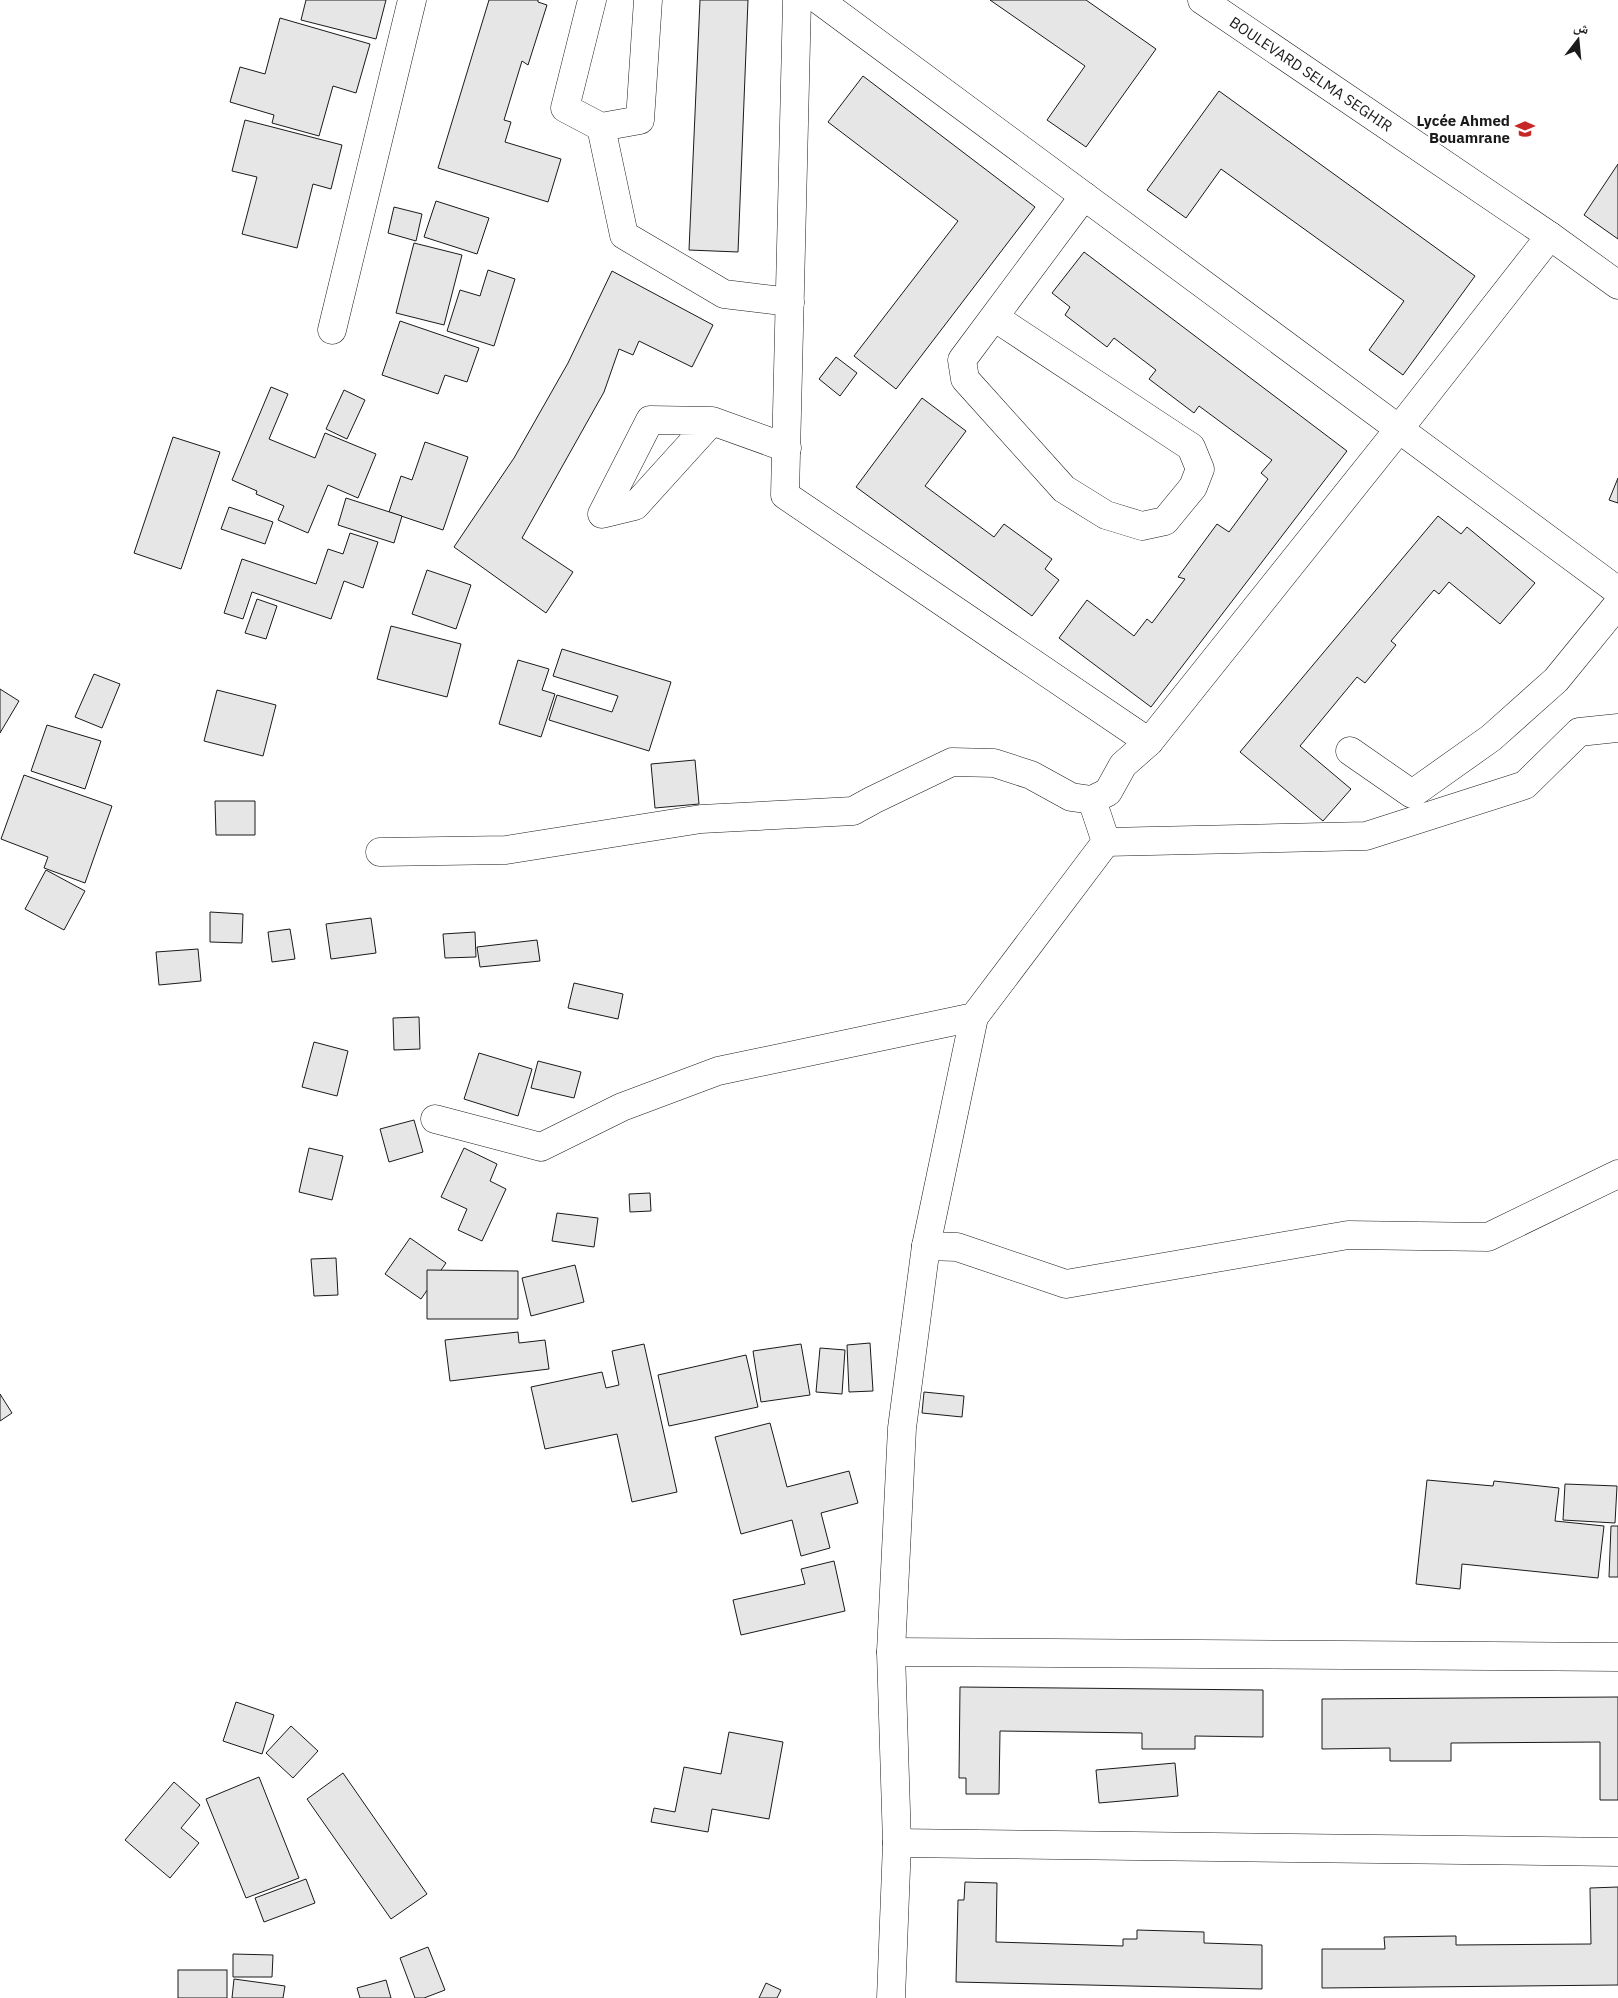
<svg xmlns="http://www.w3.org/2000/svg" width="1618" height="1998" font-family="'IBM Plex Sans','Noto Naskh Arabic',sans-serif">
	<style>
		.building { fill: #e6e6e6; stroke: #1a1a1a }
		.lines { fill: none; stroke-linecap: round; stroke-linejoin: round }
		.minor-casing { stroke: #1a1a1a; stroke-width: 29 }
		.secondary-casing { stroke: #1a1a1a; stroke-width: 29 }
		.minor { stroke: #fff; stroke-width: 28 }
		.secondary { stroke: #fff; stroke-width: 28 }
		.labels { text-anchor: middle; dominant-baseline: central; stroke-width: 4; stroke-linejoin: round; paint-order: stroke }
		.street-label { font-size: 15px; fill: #1a1a1a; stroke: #fff }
		.poi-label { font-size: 15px; font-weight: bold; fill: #1a1a1a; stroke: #fff; text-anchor: end }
	</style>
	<rect width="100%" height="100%" fill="#fff"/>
	<g class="building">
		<path d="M 306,0 L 386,0 L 376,39 L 301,20 Z"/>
		<path d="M 489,0 L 538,0 L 538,2 L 547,5 L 528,65 L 522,61 L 504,120 L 511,122 L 505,142 L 561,159 L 548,202 L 438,168 Z"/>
		<path d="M 700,0 L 748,0 L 738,252 L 689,250 Z"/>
		<path d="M 990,0 L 1086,0 L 1156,49 L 1086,147 L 1047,120 L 1085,66 Z"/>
		<path d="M 280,18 L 370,44 L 356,93 L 333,86 L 319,136 L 272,123 L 274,115 L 230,102 L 240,67 L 265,74 Z"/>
		<path d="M 863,76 L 1035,207 L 896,389 L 854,356 L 958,221 L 828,122 Z"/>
		<path d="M 1219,91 L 1475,276 L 1403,375 L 1369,350 L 1404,301 L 1221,169 L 1186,218 L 1147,190 Z"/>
		<path d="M 245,120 L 342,145 L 331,189 L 313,184 L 297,248 L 242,234 L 257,177 L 232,171 Z"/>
		<path d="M 1618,164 L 1618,239 L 1584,215 Z"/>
		<path d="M 436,201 L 489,218 L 477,254 L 424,237 Z"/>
		<path d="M 394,207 L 422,214 L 416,241 L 388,233 Z"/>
		<path d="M 414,243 L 462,255 L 444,325 L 396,313 Z"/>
		<path d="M 1084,252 L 1347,451 L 1151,707 L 1059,638 L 1087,600 L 1134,636 L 1147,619 L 1152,623 L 1185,579 L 1178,577 L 1217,524 L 1229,532 L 1268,479 L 1261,473 L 1272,460 L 1199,406 L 1194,413 L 1149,379 L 1156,370 L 1114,338 L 1107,347 L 1065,315 L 1070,307 L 1052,293 Z"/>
		<path d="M 488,270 L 515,279 L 494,346 L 447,331 L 460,290 L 480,296 Z"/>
		<path d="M 612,271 L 713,325 L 692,367 L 639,341 L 633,355 L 619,349 L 604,392 L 522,538 L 573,572 L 546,613 L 454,547 L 514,458 L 568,363 Z"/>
		<path d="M 400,321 L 479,348 L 467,382 L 445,375 L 438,394 L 382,375 Z"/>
		<path d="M 836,357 L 857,373 L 840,396 L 819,379 Z"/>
		<path d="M 271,387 L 288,394 L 269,439 L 315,458 L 325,433 L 376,454 L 358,498 L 328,485 L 308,533 L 278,520 L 284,506 L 256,494 L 257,491 L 232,480 Z"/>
		<path d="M 344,390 L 365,400 L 347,439 L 326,429 Z"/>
		<path d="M 922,398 L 966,431 L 925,486 L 994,537 L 1004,524 L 1052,559 L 1045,569 L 1059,580 L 1032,616 L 856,487 Z"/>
		<path d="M 173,437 L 220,452 L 181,569 L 134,553 Z"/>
		<path d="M 425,442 L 468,457 L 443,530 L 389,512 L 401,476 L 412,480 Z"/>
		<path d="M 1618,478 L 1618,503 L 1609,500 Z"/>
		<path d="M 346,498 L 402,516 L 394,543 L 338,525 Z"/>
		<path d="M 229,507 L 273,522 L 265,544 L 221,529 Z"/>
		<path d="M 1438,516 L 1461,534 L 1467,527 L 1535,583 L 1500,624 L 1449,582 L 1439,594 L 1434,590 L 1391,641 L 1396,645 L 1365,683 L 1357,677 L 1300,746 L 1351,789 L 1323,821 L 1240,752 Z"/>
		<path d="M 350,533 L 378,542 L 363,588 L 344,581 L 331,619 L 252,592 L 243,619 L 224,613 L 242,559 L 316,584 L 328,549 L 343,554 Z"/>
		<path d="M 427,570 L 471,585 L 456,629 L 412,614 Z"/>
		<path d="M 257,599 L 277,606 L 266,639 L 245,633 Z"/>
		<path d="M 391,626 L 461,644 L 447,697 L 377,679 Z"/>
		<path d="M 562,649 L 671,682 L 649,751 L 549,720 L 557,695 L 612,712 L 618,696 L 553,676 Z"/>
		<path d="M 518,660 L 549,669 L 542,690 L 555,694 L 541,737 L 499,724 Z"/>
		<path d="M 94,674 L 120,684 L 102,728 L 75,717 Z"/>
		<path d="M 0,689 L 19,701 L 0,733 Z"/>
		<path d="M 217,690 L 276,705 L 263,756 L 204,741 Z"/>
		<path d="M 47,725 L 101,741 L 85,789 L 31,771 Z"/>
		<path d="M 695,760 L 699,804 L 655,808 L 651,764 Z"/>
		<path d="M 24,775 L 112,806 L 85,883 L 44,868 L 48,857 L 1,839 Z"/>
		<path d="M 215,801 L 255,801 L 255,835 L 216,835 Z"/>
		<path d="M 46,870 L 85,891 L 64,930 L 25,909 Z"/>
		<path d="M 210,912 L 243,914 L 242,943 L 210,942 Z"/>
		<path d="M 371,918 L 376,953 L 331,959 L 326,924 Z"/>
		<path d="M 290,929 L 295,959 L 272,962 L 268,932 Z"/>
		<path d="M 475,932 L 476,957 L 445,958 L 443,934 Z"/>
		<path d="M 537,940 L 540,961 L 480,967 L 477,947 Z"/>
		<path d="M 198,949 L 201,981 L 159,985 L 156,952 Z"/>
		<path d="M 574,983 L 623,994 L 618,1019 L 568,1008 Z"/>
		<path d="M 419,1017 L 420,1049 L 394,1050 L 393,1018 Z"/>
		<path d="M 314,1042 L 348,1051 L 337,1096 L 302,1087 Z"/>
		<path d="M 479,1053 L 532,1069 L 518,1116 L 464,1099 Z"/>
		<path d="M 538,1061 L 581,1072 L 574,1098 L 531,1088 Z"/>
		<path d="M 414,1120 L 423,1152 L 389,1162 L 380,1129 Z"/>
		<path d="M 309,1148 L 343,1156 L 332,1200 L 299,1192 Z"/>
		<path d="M 464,1148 L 497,1164 L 490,1181 L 506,1189 L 482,1241 L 458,1230 L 467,1209 L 441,1197 Z"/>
		<path d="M 650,1193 L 651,1211 L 630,1212 L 629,1194 Z"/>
		<path d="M 557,1213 L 598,1218 L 594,1247 L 552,1241 Z"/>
		<path d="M 410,1238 L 446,1263 L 421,1299 L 385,1274 Z"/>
		<path d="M 336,1258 L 338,1295 L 314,1296 L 311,1259 Z"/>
		<path d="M 575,1265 L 584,1302 L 531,1316 L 522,1278 Z"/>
		<path d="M 427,1270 L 518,1271 L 518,1319 L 427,1319 Z"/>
		<path d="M 518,1332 L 519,1343 L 545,1340 L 549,1369 L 450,1381 L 445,1340 Z"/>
		<path d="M 870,1343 L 873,1391 L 849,1392 L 847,1345 Z"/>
		<path d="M 644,1344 L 677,1492 L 632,1502 L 617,1434 L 545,1449 L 531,1387 L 602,1372 L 606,1388 L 619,1385 L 612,1351 Z"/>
		<path d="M 801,1344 L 810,1395 L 761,1402 L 753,1351 Z"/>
		<path d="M 820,1348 L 845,1350 L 842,1394 L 816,1392 Z"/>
		<path d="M 746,1355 L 758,1407 L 669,1426 L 658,1375 Z"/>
		<path d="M 924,1392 L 964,1396 L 962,1417 L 922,1413 Z"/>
		<path d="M 0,1394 L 12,1413 L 0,1421 Z"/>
		<path d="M 770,1423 L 787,1487 L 849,1471 L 858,1503 L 821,1513 L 830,1548 L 801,1556 L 792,1520 L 741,1534 L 715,1437 Z"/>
		<path d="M 1427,1480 L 1493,1486 L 1494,1481 L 1559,1488 L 1555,1521 L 1604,1526 L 1598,1578 L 1462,1564 L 1460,1589 L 1416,1584 Z"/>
		<path d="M 1565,1484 L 1617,1486 L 1615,1523 L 1563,1520 Z"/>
		<path d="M 1611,1526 L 1618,1526 L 1618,1577 L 1609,1577 Z"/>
		<path d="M 834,1561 L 845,1611 L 741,1635 L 733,1600 L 805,1584 L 801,1569 Z"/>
		<path d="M 960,1687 L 1263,1690 L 1263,1737 L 1195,1736 L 1195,1749 L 1142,1749 L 1142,1733 L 1000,1731 L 999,1794 L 966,1794 L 966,1778 L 959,1778 Z"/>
		<path d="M 1618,1697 L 1618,1800 L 1600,1800 L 1600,1742 L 1451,1743 L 1451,1761 L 1390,1761 L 1390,1748 L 1322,1749 L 1322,1699 Z"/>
		<path d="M 236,1702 L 274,1715 L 262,1754 L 223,1741 Z"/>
		<path d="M 291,1726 L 318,1751 L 293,1778 L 266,1753 Z"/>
		<path d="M 729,1732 L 783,1742 L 769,1819 L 712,1809 L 708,1832 L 651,1822 L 654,1808 L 675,1812 L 684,1767 L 721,1774 Z"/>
		<path d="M 1175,1763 L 1178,1796 L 1099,1803 L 1096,1770 Z"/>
		<path d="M 343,1773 L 427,1894 L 391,1919 L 307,1799 Z"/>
		<path d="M 259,1777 L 299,1878 L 246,1898 L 206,1799 Z"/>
		<path d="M 174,1782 L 200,1805 L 181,1828 L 199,1843 L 170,1878 L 125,1840 Z"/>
		<path d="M 306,1879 L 315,1903 L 264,1922 L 255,1898 Z"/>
		<path d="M 965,1882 L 997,1883 L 996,1942 L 1123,1946 L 1123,1939 L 1137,1939 L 1137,1930 L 1204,1932 L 1204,1943 L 1262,1945 L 1262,1989 L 956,1982 L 958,1900 L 964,1900 Z"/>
		<path d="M 1618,1887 L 1618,1985 L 1322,1988 L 1322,1949 L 1385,1949 L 1384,1937 L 1456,1936 L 1456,1945 L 1591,1944 L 1590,1888 Z"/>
		<path d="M 428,1947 L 445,1990 L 424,1998 L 415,1998 L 400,1958 Z"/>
		<path d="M 233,1954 L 273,1955 L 272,1977 L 233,1977 Z"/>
		<rect x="178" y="1970" width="49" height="28"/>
		<path d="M 234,1979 L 285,1986 L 283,1998 L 232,1998 Z"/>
		<path d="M 386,1980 L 391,1998 L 360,1998 L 357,1988 Z"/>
		<path d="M 766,1983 L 781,1990 L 777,1998 L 759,1998 Z"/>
	</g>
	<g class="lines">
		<defs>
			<g id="minor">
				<path d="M 592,0 L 565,108 L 601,127 L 640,120 L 648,0"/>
				<path d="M 797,0 L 785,495 L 1149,742 L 1399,429 L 1550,236"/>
				<path d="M 819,0 L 1618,591"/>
				<path d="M 601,127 L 624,235 L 724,294 L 790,302"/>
				<path d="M 994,317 L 1191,447 L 1200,469 L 1193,487 L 1165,521 L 1142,526 L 1106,515 L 1064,489 L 965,379 L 962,360 L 1084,196"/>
				<path d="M 332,330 L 412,0"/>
				<path d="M 712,421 L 635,506 L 602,514 L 650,420 L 712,421 L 787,448"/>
				<path d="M 1350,751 L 1412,794 L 1491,738 L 1556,680 L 1618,604"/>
				<path d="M 1106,842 L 1366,836 L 1525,785 L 1579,732 L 1618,728"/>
				<path d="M 380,852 L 506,850 L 701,819 L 853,811 L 873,800 L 952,762 L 994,763 L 1031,775 L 1071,797 L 1092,800 L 1108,792 L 1123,765 L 1149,742"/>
				<path d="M 435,1119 L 541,1147 L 622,1107 L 718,1071 L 974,1017 L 1106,842 L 1092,800"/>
				<path d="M 926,1246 L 957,1247 L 1066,1284 L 1348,1235 L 1488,1237 L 1618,1174"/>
				<path d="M 891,1652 L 1618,1657"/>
				<path d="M 897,1843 L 1618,1852"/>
				<path d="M 891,1998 L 897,1843 L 891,1652 L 902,1428 L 926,1246 L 974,1017"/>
			</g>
			<path id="secondary" d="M 1202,0 L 1550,236 L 1618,285"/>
		</defs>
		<use href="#minor" class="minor-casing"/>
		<use href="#secondary" class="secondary-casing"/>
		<use href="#minor" class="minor"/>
		<use href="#secondary" class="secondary"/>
	</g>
	<defs>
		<symbol id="school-bare" viewBox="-9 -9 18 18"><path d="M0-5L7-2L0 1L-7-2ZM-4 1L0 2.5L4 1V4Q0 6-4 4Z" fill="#c62828" stroke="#fff" stroke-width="2.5" paint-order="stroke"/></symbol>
	</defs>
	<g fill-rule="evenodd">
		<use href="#school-bare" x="1511" y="115" width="28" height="28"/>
	</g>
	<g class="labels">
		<g class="street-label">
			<text transform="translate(1311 74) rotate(34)">BOULEVARD SELMA SEGHIR</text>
		</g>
		<g class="poi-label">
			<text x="1510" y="120">Lycée Ahmed<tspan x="1510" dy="17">Bouamrane</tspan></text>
		</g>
	</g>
	<g transform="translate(1578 40) rotate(16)" stroke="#ffffff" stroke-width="4" paint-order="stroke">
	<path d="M0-4L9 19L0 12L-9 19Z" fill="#1a1a1a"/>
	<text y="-8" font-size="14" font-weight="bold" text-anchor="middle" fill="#1a1a1a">ش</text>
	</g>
</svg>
